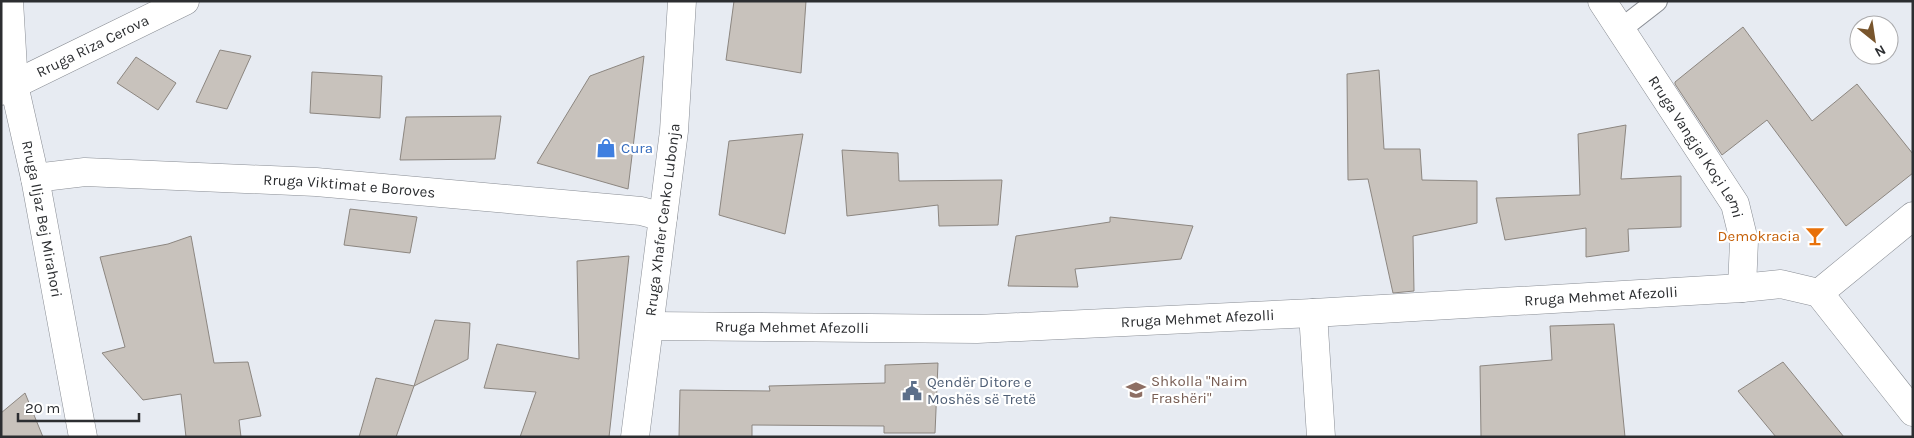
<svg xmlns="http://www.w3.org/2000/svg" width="1914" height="438" font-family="Karla,sans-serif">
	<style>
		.building { fill: #c8c2bc; stroke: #8c8680 }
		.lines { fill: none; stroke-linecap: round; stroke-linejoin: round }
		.service-casing { stroke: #898d94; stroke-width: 22 }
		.minor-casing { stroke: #898d94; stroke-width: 29 }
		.service { stroke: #fff; stroke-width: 20 }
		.minor { stroke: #fff; stroke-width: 28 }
		.labels { text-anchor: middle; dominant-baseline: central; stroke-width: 4.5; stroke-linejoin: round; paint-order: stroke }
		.street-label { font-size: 15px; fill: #2c2e31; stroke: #fff }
		.shop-label { font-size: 15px; fill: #366cbe; stroke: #fff; text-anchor: start }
		.food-label { font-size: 15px; fill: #c56008; stroke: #fff; text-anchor: end }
		.education-label { font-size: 15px; fill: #785e54; stroke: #fff; text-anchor: start }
		.service-label { font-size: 15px; fill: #4e5e75; stroke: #fff; text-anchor: start }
	</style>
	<rect width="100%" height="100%" fill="#e7ebf2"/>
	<g class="building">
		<path d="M 734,1 L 806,1 L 801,73 L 726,60 Z"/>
		<path d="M 1743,27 L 1812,121 L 1857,84 L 1913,154 L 1913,173 L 1846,226 L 1767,120 L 1722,155 L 1675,84 L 1675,82 Z"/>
		<path d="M 220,50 L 251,56 L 227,109 L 196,102 Z"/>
		<path d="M 644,56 L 628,189 L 537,163 L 590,76 Z"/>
		<path d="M 136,57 L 176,83 L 158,110 L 117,83 Z"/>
		<path d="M 1379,70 L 1384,149 L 1420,149 L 1422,180 L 1477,181 L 1477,223 L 1413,236 L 1414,291 L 1393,293 L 1368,179 L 1348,180 L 1347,74 Z"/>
		<path d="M 312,72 L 382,76 L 380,118 L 310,113 Z"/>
		<path d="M 501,116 L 495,159 L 400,160 L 406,117 Z"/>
		<path d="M 1626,125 L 1621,179 L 1681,176 L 1681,227 L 1628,229 L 1629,251 L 1586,257 L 1586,228 L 1505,240 L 1496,198 L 1580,195 L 1578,134 Z"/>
		<path d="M 803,134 L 785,234 L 719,215 L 729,141 Z"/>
		<path d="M 842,150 L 898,153 L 899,181 L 1002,180 L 998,225 L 939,226 L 938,205 L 847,216 Z"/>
		<path d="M 350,209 L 417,217 L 410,253 L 344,245 Z"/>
		<path d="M 1110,217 L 1193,226 L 1181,259 L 1075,269 L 1078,287 L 1008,286 L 1016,236 L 1110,222 Z"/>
		<path d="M 191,236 L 214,363 L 248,362 L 261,416 L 239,420 L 241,437 L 186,437 L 181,394 L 143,400 L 102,353 L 125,347 L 100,257 L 168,244 Z"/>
		<path d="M 629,256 L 609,437 L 520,437 L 536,392 L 484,388 L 497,344 L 579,359 L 577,261 Z"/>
		<path d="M 435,320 L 470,323 L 468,359 L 414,386 Z"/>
		<path d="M 1614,324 L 1625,437 L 1481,437 L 1480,366 L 1552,360 L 1550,326 Z"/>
		<path d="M 1783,362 L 1844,437 L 1776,437 L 1738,391 Z"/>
		<path d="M 938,363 L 935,433 L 884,433 L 884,426 L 752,425 L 752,437 L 679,437 L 680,390 L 770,391 L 769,386 L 885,383 L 885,365 Z"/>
		<path d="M 376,378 L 414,386 L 396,437 L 359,437 Z"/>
		<path d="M 25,393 L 43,437 L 1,437 L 1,413 Z"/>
	</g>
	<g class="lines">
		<defs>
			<path id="service" d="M 1621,29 L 1657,1"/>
			<g id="minor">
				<path id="s1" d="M 9,1 L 14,85 L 35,178 L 83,437"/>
				<path id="s2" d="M 1602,1 L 1735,204 L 1744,241 L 1742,288"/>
				<path id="s3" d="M 1,91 L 185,1"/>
				<path id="s4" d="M 35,178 L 85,172 L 316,182 L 641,211 L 663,217"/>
				<path d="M 1819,293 L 1913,216"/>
				<path d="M 1313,313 L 1321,437"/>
				<path id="s5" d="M 650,326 L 977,329 L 1313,313 L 1742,288 L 1781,284 L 1819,293 L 1913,412"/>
				<path id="s6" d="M 635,437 L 674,131 L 682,1"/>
			</g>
		</defs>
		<use href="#service" class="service-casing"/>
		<use href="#minor" class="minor-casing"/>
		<use href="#service" class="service"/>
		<use href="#minor" class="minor"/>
	</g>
	<defs>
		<symbol id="shop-bare" viewBox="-9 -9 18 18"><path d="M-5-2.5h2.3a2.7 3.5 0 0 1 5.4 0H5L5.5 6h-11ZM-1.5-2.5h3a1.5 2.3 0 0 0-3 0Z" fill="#3f7fe0" stroke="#fff" stroke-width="2.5" paint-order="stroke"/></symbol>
		<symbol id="bar-bare" viewBox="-9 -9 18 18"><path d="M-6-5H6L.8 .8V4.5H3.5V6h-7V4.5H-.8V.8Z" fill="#e8710a" stroke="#fff" stroke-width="2.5" paint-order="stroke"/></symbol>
		<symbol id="school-bare" viewBox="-9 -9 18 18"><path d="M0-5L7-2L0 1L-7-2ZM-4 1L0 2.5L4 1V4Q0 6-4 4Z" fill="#8d6e63" stroke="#fff" stroke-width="2.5" paint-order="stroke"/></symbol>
		<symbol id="civic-bare" viewBox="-9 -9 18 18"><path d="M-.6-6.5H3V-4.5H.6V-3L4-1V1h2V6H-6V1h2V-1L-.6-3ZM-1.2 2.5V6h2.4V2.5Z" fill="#5c6f8a" stroke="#fff" stroke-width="2.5" paint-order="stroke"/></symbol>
	</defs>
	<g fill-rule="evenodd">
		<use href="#shop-bare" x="592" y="134" width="28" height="28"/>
		<use href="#bar-bare" x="1801" y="222" width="28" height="28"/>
		<use href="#school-bare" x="1122" y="376" width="28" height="28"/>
		<use href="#civic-bare" x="898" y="377" width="28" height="28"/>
	</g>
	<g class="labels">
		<g class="street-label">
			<text stroke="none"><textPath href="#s3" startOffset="102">Rruga Riza Cerova</textPath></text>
			<text stroke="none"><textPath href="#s2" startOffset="174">Rruga Vangjel Koçi Lemi</textPath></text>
			<text stroke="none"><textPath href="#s4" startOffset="315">Rruga Viktimat e Boroves</textPath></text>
			<text stroke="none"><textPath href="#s1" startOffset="221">Rruga Iljaz Bej Mirahori</textPath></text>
			<text stroke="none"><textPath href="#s6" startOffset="219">Rruga Xhafer Cenko Lubonja</textPath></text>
			<text stroke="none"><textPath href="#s5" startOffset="952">Rruga Mehmet Afezolli</textPath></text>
			<text stroke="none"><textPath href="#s5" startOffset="548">Rruga Mehmet Afezolli</textPath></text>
			<text stroke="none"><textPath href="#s5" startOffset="142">Rruga Mehmet Afezolli</textPath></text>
		</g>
		<g class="shop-label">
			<text x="621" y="148">Cura</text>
		</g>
		<g class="food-label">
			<text x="1800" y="236">Demokracia</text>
		</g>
		<g class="education-label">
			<text x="1151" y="381">Shkolla "Naim<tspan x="1151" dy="17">Frashëri"</tspan></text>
		</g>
		<g class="service-label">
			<text x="927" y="382">Qendër Ditore e<tspan x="927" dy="17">Moshës së Tretë</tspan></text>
		</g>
	</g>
	<rect width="1914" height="438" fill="none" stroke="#2c2e31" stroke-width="5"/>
	<g transform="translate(1874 40) rotate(150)"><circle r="24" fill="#ffffff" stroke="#ababad"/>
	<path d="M0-4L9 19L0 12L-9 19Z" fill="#78552d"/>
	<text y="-8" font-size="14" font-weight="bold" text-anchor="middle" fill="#2c2e31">N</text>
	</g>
	<path d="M18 413v8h121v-8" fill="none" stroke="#2c2e31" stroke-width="2.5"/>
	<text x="25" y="413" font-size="15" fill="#2c2e31" stroke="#ffffff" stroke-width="4" paint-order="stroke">20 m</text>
</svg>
